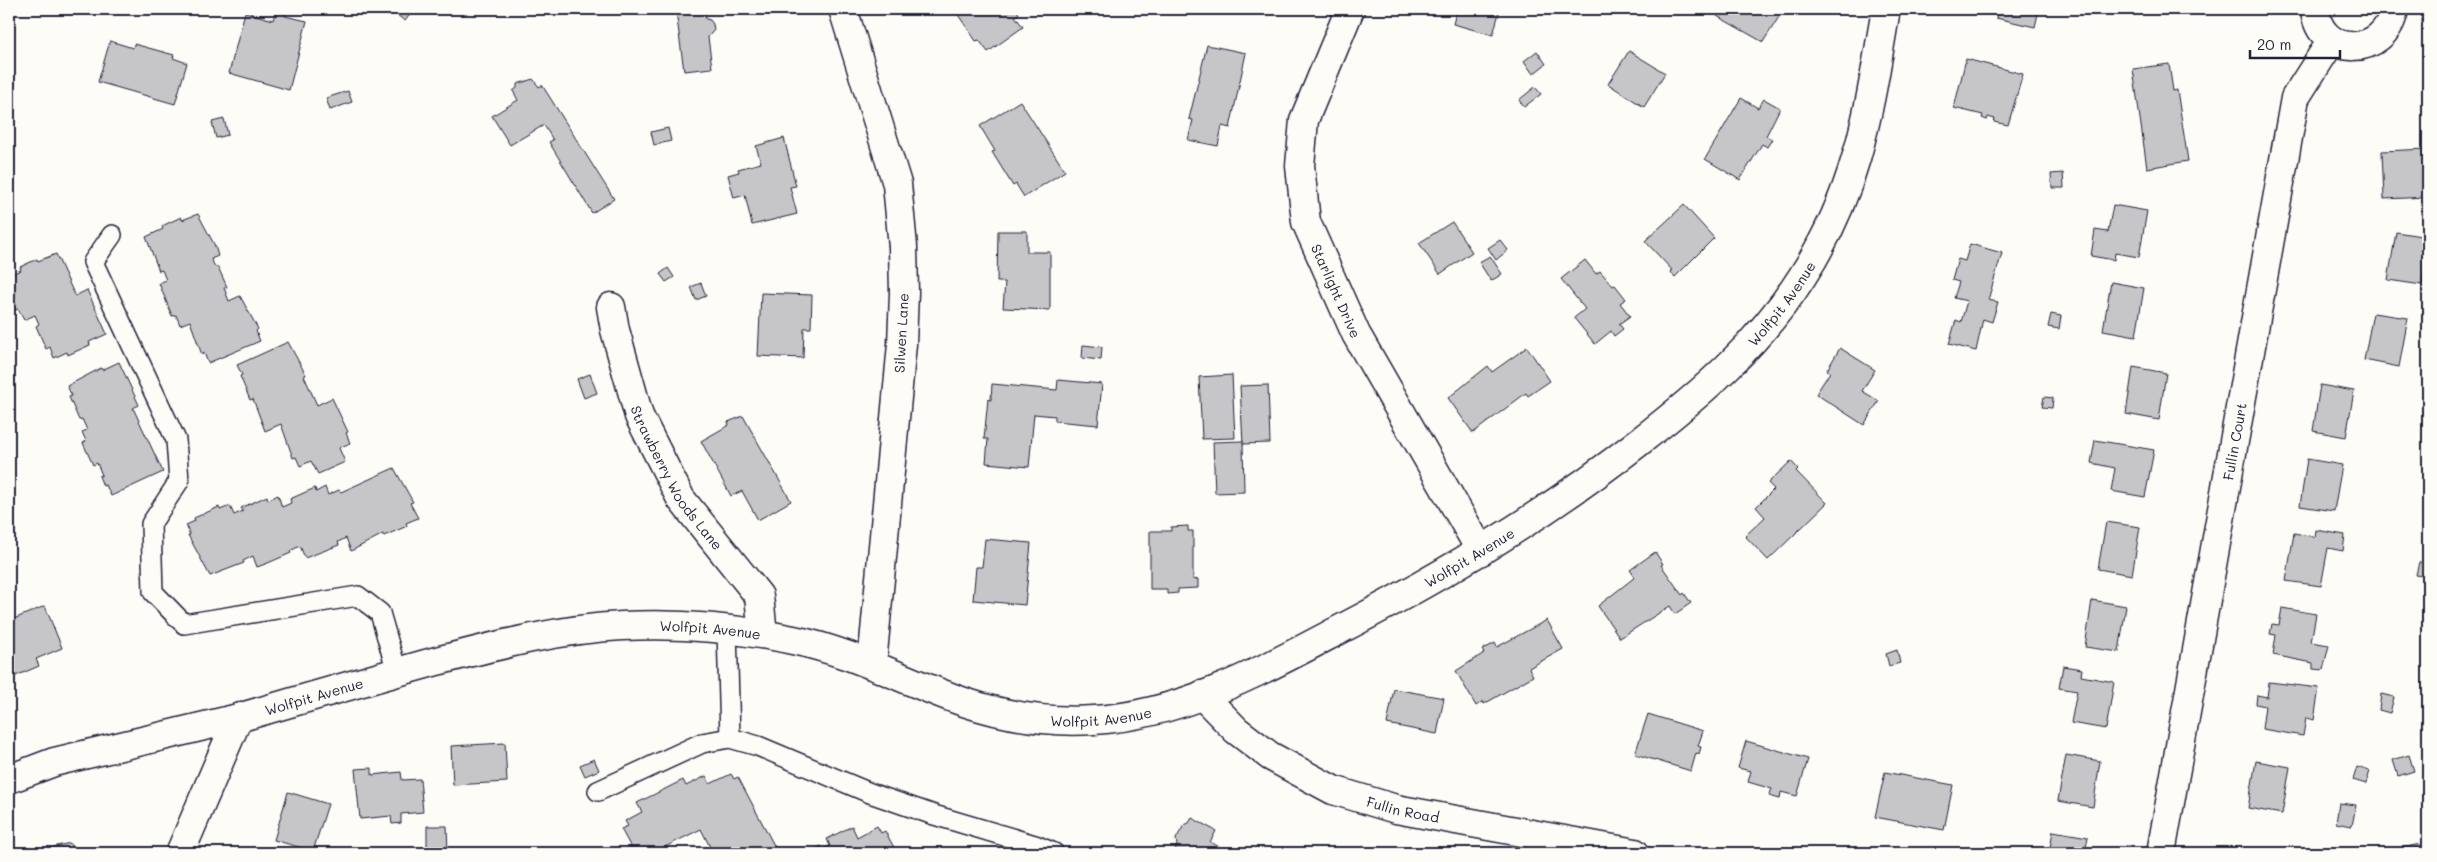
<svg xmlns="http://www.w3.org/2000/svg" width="2437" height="862" font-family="Mali,sans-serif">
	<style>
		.building { fill: #c6c6c8; stroke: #22223b }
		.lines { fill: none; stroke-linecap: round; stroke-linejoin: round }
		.lane-casing { stroke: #22223b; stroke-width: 22 }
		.street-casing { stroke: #22223b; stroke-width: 31 }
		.secondary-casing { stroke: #22223b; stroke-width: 31 }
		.lane { stroke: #fdfcf7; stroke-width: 19 }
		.street { stroke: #fdfcf7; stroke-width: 28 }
		.secondary { stroke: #fdfcf7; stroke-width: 28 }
		.labels { text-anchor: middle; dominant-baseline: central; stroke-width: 4.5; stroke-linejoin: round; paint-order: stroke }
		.street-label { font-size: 14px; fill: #22223b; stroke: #fdfcf7 }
	</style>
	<rect width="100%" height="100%" fill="#fdfcf7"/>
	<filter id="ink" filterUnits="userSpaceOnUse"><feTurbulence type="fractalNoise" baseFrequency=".02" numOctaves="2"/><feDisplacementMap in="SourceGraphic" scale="10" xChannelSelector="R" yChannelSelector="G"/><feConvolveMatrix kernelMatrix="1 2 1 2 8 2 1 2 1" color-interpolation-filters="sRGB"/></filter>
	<g filter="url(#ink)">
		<g class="building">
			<path d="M 389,9 L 414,9 L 405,21 Z"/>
			<path d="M 691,9 L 704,9 L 706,19 L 710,20 L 713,24 L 714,30 L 708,37 L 712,68 L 684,71 L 676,11 Z"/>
			<path d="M 954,9 L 1016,9 L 1019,14 L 1015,16 L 1023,27 L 988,52 L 979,40 L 976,41 Z"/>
			<path d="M 1457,9 L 1500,9 L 1493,35 L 1453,24 Z"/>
			<path d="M 1710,9 L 1784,9 L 1763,42 L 1717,16 L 1718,13 Z"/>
			<path d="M 1998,9 L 2039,9 L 2035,27 L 1996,18 Z"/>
			<path d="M 276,10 L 286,13 L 285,16 L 307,21 L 289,90 L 229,73 L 245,12 L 273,20 Z"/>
			<path d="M 110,41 L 133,48 L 134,44 L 174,55 L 173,58 L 187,63 L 175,104 L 98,82 Z"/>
			<path d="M 1207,45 L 1246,53 L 1230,128 L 1222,126 L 1218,146 L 1188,140 L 1193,120 L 1189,119 Z"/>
			<path d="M 1537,51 L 1546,64 L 1533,74 L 1524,61 Z"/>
			<path d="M 1629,51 L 1665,73 L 1644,107 L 1608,84 Z"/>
			<path d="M 1966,59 L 2023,74 L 2008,125 L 1994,122 L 1995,119 L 1988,117 L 1987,120 L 1982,118 L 1983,115 L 1954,108 Z"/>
			<path d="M 2169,64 L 2173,91 L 2177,90 L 2188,161 L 2147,168 L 2133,69 Z"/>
			<path d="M 533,79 L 539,87 L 542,85 L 614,199 L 592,213 L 549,142 L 553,140 L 544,125 L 510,145 L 492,116 L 518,100 L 513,91 L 517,88 L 517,84 Z"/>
			<path d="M 1535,87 L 1541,94 L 1524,107 L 1519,100 Z"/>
			<path d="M 348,91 L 352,102 L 330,110 L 326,98 Z"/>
			<path d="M 1741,98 L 1758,108 L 1764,99 L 1780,108 L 1766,136 L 1772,139 L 1767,147 L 1762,144 L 1740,180 L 1705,159 Z"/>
			<path d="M 1020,101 L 1065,171 L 1024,197 L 1016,184 L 1013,186 L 992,152 L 995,151 L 980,126 Z"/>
			<path d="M 9,102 L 13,121 L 9,122 Z"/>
			<path d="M 224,119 L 228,135 L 216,138 L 212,122 Z"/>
			<path d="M 668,128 L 671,141 L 654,145 L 651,132 Z"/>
			<path d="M 784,138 L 796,186 L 790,187 L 797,214 L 752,225 L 745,195 L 734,198 L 728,175 L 739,172 L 738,169 L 761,163 L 756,146 Z"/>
			<path d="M 2428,149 L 2428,197 L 2384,199 L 2382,151 Z"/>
			<path d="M 2063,173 L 2064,188 L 2052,188 L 2051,174 Z"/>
			<path d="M 1684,205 L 1714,238 L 1675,277 L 1670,271 L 1672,270 L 1645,241 Z"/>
			<path d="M 2113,205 L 2147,211 L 2139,257 L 2115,253 L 2114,260 L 2091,256 L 2095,230 L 2108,232 Z"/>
			<path d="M 198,214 L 215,246 L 218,256 L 211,259 L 215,267 L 218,267 L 227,287 L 224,288 L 229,301 L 240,296 L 258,329 L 256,331 L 260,341 L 208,363 L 204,353 L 202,355 L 190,321 L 180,325 L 176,315 L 172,316 L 159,283 L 166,280 L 162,270 L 159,271 L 146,237 L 163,229 L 162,226 L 181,217 L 182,220 Z"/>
			<path d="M 1452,222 L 1472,252 L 1440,274 L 1419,243 Z"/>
			<path d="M 998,231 L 1027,231 L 1027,252 L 1050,252 L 1050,310 L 1003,308 L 1005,282 L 997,282 Z"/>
			<path d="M 2396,232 L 2428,237 L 2422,285 L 2388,280 Z"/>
			<path d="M 1500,240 L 1508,250 L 1496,260 L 1488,248 Z"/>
			<path d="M 1970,244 L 2002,253 L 1988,300 L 1998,302 L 1992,322 L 1983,319 L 1976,351 L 1949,344 L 1956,320 L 1961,322 L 1967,301 L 1954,298 L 1959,282 L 1952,280 L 1958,259 L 1965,261 Z"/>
			<path d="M 56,254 L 75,296 L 87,290 L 107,334 L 89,342 L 90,345 L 68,355 L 67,352 L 54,358 L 50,347 L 46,349 L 36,326 L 39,324 L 35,315 L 24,320 L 18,309 L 15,310 L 9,295 L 9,275 L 21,270 L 20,267 L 37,259 L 38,261 Z"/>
			<path d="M 1490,256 L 1502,274 L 1491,281 L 1479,262 Z"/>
			<path d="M 1585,260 L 1596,274 L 1600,271 L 1613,286 L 1615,285 L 1626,299 L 1620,303 L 1630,316 L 1619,324 L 1623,329 L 1614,336 L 1611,331 L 1595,344 L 1574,318 L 1585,309 L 1561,279 Z"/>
			<path d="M 668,268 L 674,277 L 666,282 L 660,274 Z"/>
			<path d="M 2111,282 L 2144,288 L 2136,336 L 2103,330 Z"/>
			<path d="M 701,283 L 706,296 L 696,300 L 691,287 Z"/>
			<path d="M 761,293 L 812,295 L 811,328 L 804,328 L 803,358 L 758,356 Z"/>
			<path d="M 2373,313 L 2408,318 L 2399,367 L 2364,360 Z"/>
			<path d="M 2051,314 L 2061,316 L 2059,329 L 2048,327 Z"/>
			<path d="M 288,342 L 306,375 L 304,376 L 317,405 L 332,398 L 348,432 L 346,433 L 350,443 L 339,448 L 345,462 L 318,474 L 311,461 L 300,466 L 296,457 L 293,458 L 281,424 L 265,431 L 253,399 L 250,400 L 240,376 L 242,375 L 237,365 Z"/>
			<path d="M 1083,345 L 1102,347 L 1101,360 L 1082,358 Z"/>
			<path d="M 1527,347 L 1550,381 L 1528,396 L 1526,393 L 1473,433 L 1448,398 L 1488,366 L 1492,372 Z"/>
			<path d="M 1840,348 L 1875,370 L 1862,391 L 1879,401 L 1864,425 L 1816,394 L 1830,372 L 1827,370 Z"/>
			<path d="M 119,362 L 139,405 L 133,408 L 163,472 L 111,496 L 106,485 L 103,486 L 99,476 L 102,475 L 97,463 L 93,465 L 83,443 L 86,441 L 82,432 L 87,430 L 82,419 L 79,420 L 69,397 L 72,396 L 67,386 L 101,368 L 102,370 Z"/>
			<path d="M 2133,367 L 2166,373 L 2159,420 L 2126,414 Z"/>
			<path d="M 590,374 L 597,393 L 584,398 L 577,379 Z"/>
			<path d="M 1232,375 L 1235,438 L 1202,439 L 1199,377 Z"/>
			<path d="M 1058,380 L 1102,384 L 1098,425 L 1055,421 L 1055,416 L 1034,414 L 1029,467 L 986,463 L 988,439 L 984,439 L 988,399 L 991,400 L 992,384 L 1057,390 Z"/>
			<path d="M 1268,385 L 1270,443 L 1243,444 L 1240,386 Z"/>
			<path d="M 2320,385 L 2354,391 L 2346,437 L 2313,431 Z"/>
			<path d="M 2044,397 L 2053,398 L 2052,408 L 2042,407 Z"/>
			<path d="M 743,416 L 791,501 L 758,520 L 742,491 L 731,496 L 701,441 L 729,425 L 728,422 Z"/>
			<path d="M 2095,440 L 2154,450 L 2145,497 L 2111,491 L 2115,468 L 2091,463 Z"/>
			<path d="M 1243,441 L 1244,492 L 1215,493 L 1213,442 Z"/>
			<path d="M 2307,459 L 2342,465 L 2334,511 L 2300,506 Z"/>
			<path d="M 1791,461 L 1798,469 L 1796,471 L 1827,503 L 1768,560 L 1745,536 L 1765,517 L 1756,507 L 1774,489 L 1768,483 Z"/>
			<path d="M 394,468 L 413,502 L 410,503 L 418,518 L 406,523 L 407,526 L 384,536 L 383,534 L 351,551 L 346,538 L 338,542 L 339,545 L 305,558 L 300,546 L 290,551 L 291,553 L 268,563 L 257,567 L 253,556 L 243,561 L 244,563 L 210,576 L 188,535 L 190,535 L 186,525 L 195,521 L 194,518 L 219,507 L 220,510 L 230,506 L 234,515 L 243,511 L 241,508 L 267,496 L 268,500 L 278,495 L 282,507 L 291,503 L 290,499 L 315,488 L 316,492 L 325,487 L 328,495 L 339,490 L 341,492 Z"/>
			<path d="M 2106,522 L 2140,527 L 2132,575 L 2098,569 Z"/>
			<path d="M 1188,526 L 1188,531 L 1193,531 L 1193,580 L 1198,579 L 1198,588 L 1178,589 L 1178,593 L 1167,594 L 1167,589 L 1150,589 L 1150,531 L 1171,531 L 1171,527 Z"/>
			<path d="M 2316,530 L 2345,535 L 2343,551 L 2328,548 L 2321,586 L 2286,581 L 2294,533 L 2315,537 Z"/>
			<path d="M 985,539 L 1031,543 L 1025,605 L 973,600 L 976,567 L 982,567 Z"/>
			<path d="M 1655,552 L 1663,564 L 1661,565 L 1682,595 L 1684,593 L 1691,603 L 1675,614 L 1670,606 L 1620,638 L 1598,606 L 1635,577 L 1630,570 Z"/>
			<path d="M 2419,562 L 2428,564 L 2428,577 L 2416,575 Z"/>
			<path d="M 2092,600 L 2126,606 L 2119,652 L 2085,647 Z"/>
			<path d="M 45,606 L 62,648 L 36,659 L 39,666 L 11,678 L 9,673 L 9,621 Z"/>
			<path d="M 2282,608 L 2316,614 L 2311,642 L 2329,645 L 2323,670 L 2313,669 L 2313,663 L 2273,655 L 2276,635 L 2270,634 L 2272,624 L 2279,625 Z"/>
			<path d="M 1547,620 L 1563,649 L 1529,668 L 1533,676 L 1484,704 L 1483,701 L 1476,706 L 1456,671 L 1484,653 L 1482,650 L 1495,643 L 1497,647 Z"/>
			<path d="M 1897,650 L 1900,663 L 1889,666 L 1886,654 Z"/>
			<path d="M 2063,666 L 2082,669 L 2081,676 L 2114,682 L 2106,729 L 2071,723 L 2077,691 L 2059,688 Z"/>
			<path d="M 2269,682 L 2319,688 L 2314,720 L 2306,718 L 2303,736 L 2262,729 L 2265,706 L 2256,704 L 2257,695 L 2267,697 Z"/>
			<path d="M 1394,689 L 1444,698 L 1437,734 L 1387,724 Z"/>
			<path d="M 2381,694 L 2394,697 L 2390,713 L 2379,710 Z"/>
			<path d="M 1648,714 L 1703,731 L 1698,746 L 1701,747 L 1699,754 L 1696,753 L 1691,771 L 1635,754 Z"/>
			<path d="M 1746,741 L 1808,759 L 1797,796 L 1781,792 L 1780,799 L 1769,796 L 1772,789 L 1748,782 L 1751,771 L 1738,768 Z"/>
			<path d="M 505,743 L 507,782 L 453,785 L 451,746 Z"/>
			<path d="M 2066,755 L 2100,761 L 2093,807 L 2058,801 Z"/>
			<path d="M 2409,755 L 2414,771 L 2398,776 L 2393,760 Z"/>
			<path d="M 594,759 L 599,770 L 585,776 L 580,765 Z"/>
			<path d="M 2256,761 L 2290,767 L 2282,814 L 2248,808 Z"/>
			<path d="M 2357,767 L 2370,771 L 2366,784 L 2353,780 Z"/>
			<path d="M 372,768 L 372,775 L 401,772 L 402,780 L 420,779 L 423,812 L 401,814 L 401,823 L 392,824 L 391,816 L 360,819 L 355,769 Z"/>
			<path d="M 1885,772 L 1953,785 L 1944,830 L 1875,817 Z"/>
			<path d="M 731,774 L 734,779 L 738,777 L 778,853 L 713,853 L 701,829 L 661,849 L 663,853 L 634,853 L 621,829 L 628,826 L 625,821 L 642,812 L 637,803 L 683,780 L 686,786 L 706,776 L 710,784 Z"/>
			<path d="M 288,792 L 328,804 L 313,851 L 274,840 Z"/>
			<path d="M 2339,803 L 2356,805 L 2352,826 L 2336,823 Z"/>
			<path d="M 1192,818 L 1216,831 L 1210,842 L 1231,853 L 1181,853 L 1175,850 L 1177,845 L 1176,839 L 1184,825 L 1189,823 Z"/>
			<path d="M 427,826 L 447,826 L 448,853 L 427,853 Z"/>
			<path d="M 852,826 L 857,837 L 877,826 L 881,833 L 885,831 L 897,853 L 807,853 L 821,846 L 823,849 L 830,846 L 827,839 Z"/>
			<path d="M 2053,831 L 2088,837 L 2085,853 L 2049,853 Z"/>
			<path d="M 70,843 L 74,853 L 38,853 L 57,846 Z"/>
			<path d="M 2420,844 L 2422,853 L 2379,853 Z"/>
			<path d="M 2311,847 L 2324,848 L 2323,853 L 2310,853 Z"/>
		</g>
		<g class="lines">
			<defs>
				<g id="lane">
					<path d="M 112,235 L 93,262 L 176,440 L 179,481 L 151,524 L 153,592 L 184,624 L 358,596 L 380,613 L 397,672"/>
					<path d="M 727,629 L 730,738 L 758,746 L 870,793 L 934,815 L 1035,845 L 1054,853"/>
					<path d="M 598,791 L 702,743 L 730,738"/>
				</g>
				<g id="street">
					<path d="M 843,9 L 897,184 L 903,247 L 904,293 L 902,344 L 872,664"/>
					<path id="s1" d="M 1350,9 L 1304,120 L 1300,166 L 1306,222 L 1356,334 L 1481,551"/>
					<path d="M 2315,9 C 2319,59 2386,58 2394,9"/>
					<path id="s2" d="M 611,307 L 615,330 L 639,416 L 681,499 L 759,596 L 763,634"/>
					<path id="s3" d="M 1202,695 L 1236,730 L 1270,756 L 1333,790 L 1396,809 L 1635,853"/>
					<path d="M 9,779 L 54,762 L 238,718"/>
					<path id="s4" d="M 2161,853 L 2295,98 L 2332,40"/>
				</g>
				<g id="secondary">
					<path id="s5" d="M 180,853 L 238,718 C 303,699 368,680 433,662 C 495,646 558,629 622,626 C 679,623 737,628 793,640 C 853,652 906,682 964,702 C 1006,716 1050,723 1094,720 C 1182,715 1263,670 1339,630 C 1444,575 1546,515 1639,442 C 1701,394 1760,343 1802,277 C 1859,189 1869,109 1886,9"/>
				</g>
			</defs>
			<use href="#lane" class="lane-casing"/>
			<use href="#street" class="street-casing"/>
			<use href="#secondary" class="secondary-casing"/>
			<use href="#lane" class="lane"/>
			<use href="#street" class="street"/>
			<use href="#secondary" class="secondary"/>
		</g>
	</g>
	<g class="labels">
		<g class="street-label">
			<text stroke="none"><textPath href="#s1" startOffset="298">Starlight Drive</textPath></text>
			<text stroke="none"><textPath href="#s5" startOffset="1846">Wolfpit Avenue</textPath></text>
			<text transform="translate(901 333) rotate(-87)">Silwen Lane</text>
			<text stroke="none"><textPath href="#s4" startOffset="418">Fullin Court</textPath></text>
			<text stroke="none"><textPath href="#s2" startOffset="185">Strawberry Woods Lane</textPath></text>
			<text stroke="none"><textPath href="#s5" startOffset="1441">Wolfpit Avenue</textPath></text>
			<text stroke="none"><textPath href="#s5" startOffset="631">Wolfpit Avenue</textPath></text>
			<text stroke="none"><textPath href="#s5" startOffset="226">Wolfpit Avenue</textPath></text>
			<text stroke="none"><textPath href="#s5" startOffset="1036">Wolfpit Avenue</textPath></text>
			<text stroke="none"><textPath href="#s3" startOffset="236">Fullin Road</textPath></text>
		</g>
	</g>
	<rect width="2437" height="862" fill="none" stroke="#fdfcf7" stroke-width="30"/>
	<rect x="15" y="15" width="2407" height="832" fill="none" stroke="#22223b" stroke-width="2" filter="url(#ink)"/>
	<path d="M2250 50v8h90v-8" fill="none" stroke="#22223b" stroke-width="2.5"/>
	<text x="2257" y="50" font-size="15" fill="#22223b" stroke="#fdfcf7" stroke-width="4" paint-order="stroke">20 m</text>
</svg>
